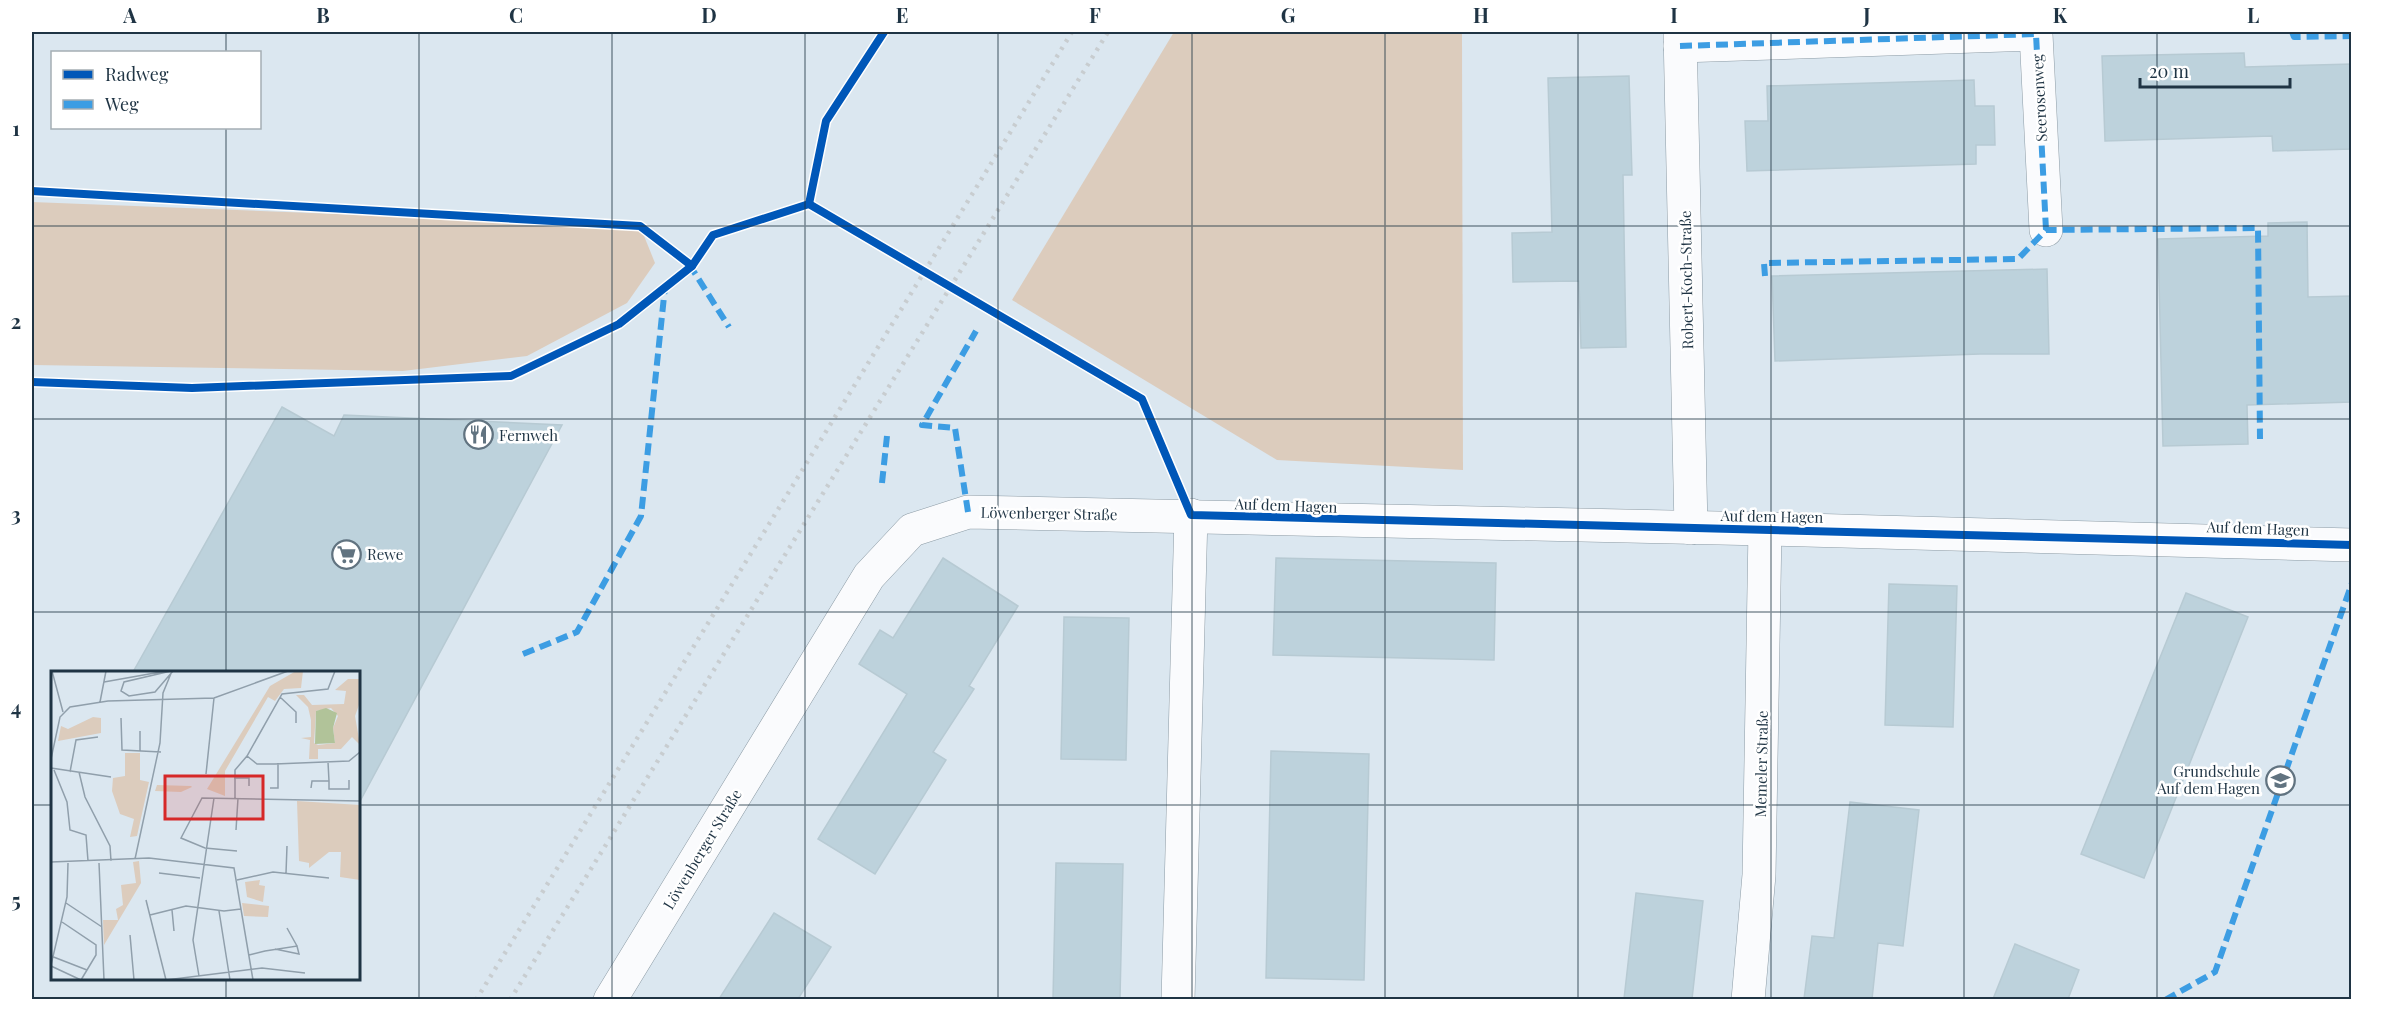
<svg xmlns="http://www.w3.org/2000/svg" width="2383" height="1031" font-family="'Playfair Display',serif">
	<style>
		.green { fill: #dcccbd }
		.building { fill: #bdd2dc; stroke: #b7cad3; stroke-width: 1.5 }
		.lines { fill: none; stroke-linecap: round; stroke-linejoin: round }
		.minor-casing { stroke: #8c9ba5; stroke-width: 34 }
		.minor { stroke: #fafbfd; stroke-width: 33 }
		.rail { stroke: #c8cdd0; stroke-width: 4.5; stroke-dasharray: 3 6; stroke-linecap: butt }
		.quiet { stroke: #3c9de3; stroke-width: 6; stroke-dasharray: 12 6; stroke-linecap: butt }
		.cycleway-casing { stroke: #fff; stroke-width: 11 }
		.cycleway { stroke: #0057b8; stroke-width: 8 }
		.grid { fill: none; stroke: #1f3444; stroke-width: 1.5; stroke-opacity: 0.55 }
		.labels { text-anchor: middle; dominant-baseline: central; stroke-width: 5; stroke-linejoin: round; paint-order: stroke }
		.street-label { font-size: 15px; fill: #1f3444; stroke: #fff }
		.poi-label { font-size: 15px; fill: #1f3444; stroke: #fff; text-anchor: start }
		.inset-road { fill: none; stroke: #909fab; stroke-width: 1.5 }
		.view { fill: #d62828; fill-opacity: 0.15; stroke: #d62828; stroke-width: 3 }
		.inset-edge { fill: none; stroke: #1f3444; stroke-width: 3 }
		.neatline { fill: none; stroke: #1f3444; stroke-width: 2 }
		.grid-label { font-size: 20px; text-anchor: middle; font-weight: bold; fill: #1f3444 }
	</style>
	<rect width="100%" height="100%" fill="#dbe7f0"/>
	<g class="green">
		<path d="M 1174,32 L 1462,32 L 1463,470 L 1277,460 L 1012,300 Z"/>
		<path d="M 32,202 L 640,226 L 655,263 L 627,303 L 527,356 L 403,371 L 32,365 Z"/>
	</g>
	<g class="building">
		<path d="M 2244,53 L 2245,67 L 2352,64 L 2352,149 L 2273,151 L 2272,136 L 2105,141 L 2102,56 Z"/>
		<path d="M 1629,76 L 1632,175 L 1623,175 L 1626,347 L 1581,348 L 1579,281 L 1513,282 L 1512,233 L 1552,232 L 1548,78 Z"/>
		<path d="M 1974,80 L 1975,106 L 1994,106 L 1995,145 L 1976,145 L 1976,164 L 1747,171 L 1745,121 L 1768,121 L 1767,86 Z"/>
		<path d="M 2307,222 L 2308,297 L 2352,296 L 2352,402 L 2247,405 L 2248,444 L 2163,446 L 2158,239 L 2268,236 L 2268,223 Z"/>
		<path d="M 2047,269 L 2049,354 L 1980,354 L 1775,361 L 1772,276 Z"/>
		<path d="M 282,407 L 334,436 L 344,415 L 562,425 L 358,805 L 358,672 L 133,672 Z"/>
		<path d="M 943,558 L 1018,606 L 969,686 L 974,689 L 933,752 L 946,760 L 875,874 L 818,839 L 907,694 L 859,664 L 880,630 L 893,638 Z"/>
		<path d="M 1276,558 L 1496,563 L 1494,660 L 1273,655 Z"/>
		<path d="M 1889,584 L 1957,586 L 1953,727 L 1885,725 Z"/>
		<path d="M 2186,593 L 2248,617 L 2144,878 L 2081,854 Z"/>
		<path d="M 1064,617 L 1129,618 L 1126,760 L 1061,759 Z"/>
		<path d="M 1271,751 L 1369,754 L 1364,980 L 1266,978 Z"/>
		<path d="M 1850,802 L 1919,810 L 1903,946 L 1878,943 L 1872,999 L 1804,999 L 1812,936 L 1834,938 Z"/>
		<path d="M 1056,863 L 1123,864 L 1120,999 L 1053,999 Z"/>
		<path d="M 1636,893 L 1703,901 L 1692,999 L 1624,999 Z"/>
		<path d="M 774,913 L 831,947 L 798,999 L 719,999 Z"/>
		<path d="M 2015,944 L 2079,970 L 2068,999 L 1993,999 Z"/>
	</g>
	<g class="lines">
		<defs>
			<g id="minor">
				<path d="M 1680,32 L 1691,528"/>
				<path d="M 1680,46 L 2036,34 L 2046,230"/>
				<path d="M 610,1000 L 869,576 L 912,530 L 968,512 L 1765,529 L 2352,545"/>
				<path d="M 1178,1000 L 1191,515"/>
				<path d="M 1748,1000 L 1759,875 L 1765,529"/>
			</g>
		</defs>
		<use href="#minor" class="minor-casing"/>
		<use href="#minor" class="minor"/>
		<g class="rail">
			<path d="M 476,1000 L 1072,32"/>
			<path d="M 510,1000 L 1108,32"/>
		</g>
		<g class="quiet">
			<path d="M 2292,32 L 2294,37 L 2352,36"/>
			<path d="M 1680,46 L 2036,34 L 2046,230"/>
			<path d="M 689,264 L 729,327"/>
			<path d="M 1765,276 L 1764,263 L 2018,259 L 2046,230 L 2258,228 L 2260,439"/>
			<path d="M 882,483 L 887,436"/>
			<path d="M 968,512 L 955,428 L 922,425 L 976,331"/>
			<path d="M 523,654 L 577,632 L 641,516 L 665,287"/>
			<path d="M 2165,1000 L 2215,972 L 2352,583"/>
		</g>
		<defs>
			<g id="cycleway">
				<path d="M 32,191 L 640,226 L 692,266"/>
				<path d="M 809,204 L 826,121 L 884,32"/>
				<path d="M 32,382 L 192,388 L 511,376 L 619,324 L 692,266 L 713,235 L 809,204 L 1142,399 L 1191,515 L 2352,545"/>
			</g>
		</defs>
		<use href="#cycleway" class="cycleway-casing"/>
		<use href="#cycleway" class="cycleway"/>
	</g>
	<path class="grid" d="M 226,32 L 226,52M 419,32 L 419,1000M 612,32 L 612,1000M 805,32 L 805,1000M 998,32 L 998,1000M 1192,32 L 1192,1000M 1385,32 L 1385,1000M 1578,32 L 1578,1000M 1771,32 L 1771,1000M 1964,32 L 1964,1000M 2157,32 L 2157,1000M 226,128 L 226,672M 32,226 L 2352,226M 32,419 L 2352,419M 32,612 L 2352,612M 32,805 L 52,805M 358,805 L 2352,805M 226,978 L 226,1000"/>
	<defs>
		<symbol id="restaurant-ring" viewBox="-11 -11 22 22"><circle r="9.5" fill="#fff" stroke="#617380" stroke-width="1.5"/><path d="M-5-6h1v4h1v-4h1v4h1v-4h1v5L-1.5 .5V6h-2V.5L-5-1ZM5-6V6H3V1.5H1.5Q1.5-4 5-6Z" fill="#617380"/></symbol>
		<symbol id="supermarket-ring" viewBox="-11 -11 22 22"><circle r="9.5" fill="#fff" stroke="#617380" stroke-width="1.5"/><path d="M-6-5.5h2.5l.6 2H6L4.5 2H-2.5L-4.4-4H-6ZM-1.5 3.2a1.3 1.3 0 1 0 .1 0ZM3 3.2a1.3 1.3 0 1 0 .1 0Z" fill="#617380"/></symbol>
		<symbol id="school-ring" viewBox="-11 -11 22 22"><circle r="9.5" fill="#fff" stroke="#617380" stroke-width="1.5"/><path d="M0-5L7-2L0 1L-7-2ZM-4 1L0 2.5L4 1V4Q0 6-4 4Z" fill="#617380"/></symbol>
	</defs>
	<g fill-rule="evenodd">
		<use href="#restaurant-ring" x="462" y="418" width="33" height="33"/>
		<use href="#supermarket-ring" x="330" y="538" width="33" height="33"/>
		<use href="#school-ring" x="2264" y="764" width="33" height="33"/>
	</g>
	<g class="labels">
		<g class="street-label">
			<text transform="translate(2039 98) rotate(-93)">Seerosenweg</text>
			<text transform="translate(1686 280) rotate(-91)">Robert-Koch-Straße</text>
			<text transform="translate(1286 505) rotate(2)">Auf dem Hagen</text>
			<text transform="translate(1049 513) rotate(1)">Löwenberger Straße</text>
			<text transform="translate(1772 516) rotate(1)">Auf dem Hagen</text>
			<text transform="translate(2258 528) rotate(2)">Auf dem Hagen</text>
			<text transform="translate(1761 764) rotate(-89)">Memeler Straße</text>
			<text transform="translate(702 849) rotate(-59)">Löwenberger Straße</text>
		</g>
		<g class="poi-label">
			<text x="499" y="435">Fernweh</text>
			<text x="367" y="554">Rewe</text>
			<text x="2260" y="771" text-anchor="end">Grundschule<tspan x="2260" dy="17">Auf dem Hagen</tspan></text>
		</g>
	</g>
	<g transform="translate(51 671)">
		<rect width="309" height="309" fill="#dbe7f0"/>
		<path d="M 245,0 L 252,0 L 250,17 L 233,18 L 224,30 L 217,26 L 174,100 L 174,125 L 156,118 L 219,15 ZM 297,8 L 309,8 L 309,31 L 304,45 L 309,74 L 301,66 L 290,78 L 267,78 L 267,88 L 258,88 L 259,69 L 250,67 L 260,66 L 260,49 L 257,36 L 245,24 L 253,24 L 261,34 L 293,33 L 295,20 L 284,19 ZM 280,37 L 287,45 L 282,57 L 284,72 L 267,74 L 263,72 L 265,40 ZM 42,46 L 50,47 L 50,62 L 7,70 L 10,55 L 17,58 ZM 74,82 L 89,82 L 89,109 L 98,111 L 86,165 L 79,166 L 83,148 L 69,143 L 61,120 L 62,107 L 74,105 ZM 106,114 L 140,115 L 141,116 L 130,121 L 104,120 ZM 246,130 L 309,134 L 309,209 L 289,206 L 290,181 L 278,181 L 258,197 L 258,192 L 248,190 ZM 88,190 L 90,212 L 53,274 L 52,249 L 67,249 L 65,238 L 72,234 L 70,214 L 85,212 L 82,191 ZM 209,209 L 208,214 L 214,215 L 212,231 L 196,226 L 194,211 ZM 191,232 L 218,235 L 217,246 L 193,245 Z" fill="#dcccbd" fill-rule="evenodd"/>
		<path d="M 275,37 L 286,42 L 282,57 L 284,72 L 264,73 L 265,40 Z" fill="#b1c399"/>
		<path class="inset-road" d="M 1,0 L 12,41M 120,0 L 73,11 L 70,20 L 78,25 L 104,21 L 122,0M 53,11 L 115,0M 229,26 L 245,41 L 245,52M 49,31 L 55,0M 70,47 L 71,79 L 110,81M 89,80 L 89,60M 196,85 L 206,93 L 224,93 L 298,90 L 309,81M 0,88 L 9,46 L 19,36 L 57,30 L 163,27 L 237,0M 277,91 L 278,110M 0,97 L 60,106M 3,99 L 16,131 L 19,159 L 35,164 L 37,190M 19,101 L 25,69 L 47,66M 28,101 L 34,126 L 59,175 L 60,190M 155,103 L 163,27M 183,107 L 198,107 L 198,115M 219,117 L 227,117 L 227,92M 260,117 L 261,110 L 278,110 L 278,118 L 298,118 L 298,109M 184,127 L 184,99 L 196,85 L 231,23 L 277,18 L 284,0M 185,159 L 187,127M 186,180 L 154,177 L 130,167 L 151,127 L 309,130M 84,188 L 109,72 L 112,22 L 121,0M 0,191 L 98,187 L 183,197 L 202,309M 48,192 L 53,309M 108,202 L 149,207M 235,202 L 236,175M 186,209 L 222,201 L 278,207M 95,229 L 115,309M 15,232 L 51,256M 121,239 L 123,260M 168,240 L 179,309M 99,244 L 135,235 L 173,240 L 190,238M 11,251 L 45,274 L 45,284 L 30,309M 236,257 L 246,275M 79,264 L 83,309M 198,284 L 214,280 L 246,275 L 248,283 L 224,278M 0,285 L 36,299M 0,294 L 16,226 L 17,192M 0,295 L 30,309M 148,305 L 142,269 L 163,127M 115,309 L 211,297 L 254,302"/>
		<path class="view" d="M 114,105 L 212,105 L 212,148 L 114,148 Z"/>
		<rect width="309" height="309" class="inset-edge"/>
	</g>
	<rect width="2383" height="1031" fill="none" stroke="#ffffff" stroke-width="66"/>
	<rect x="51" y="51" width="210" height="78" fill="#ffffff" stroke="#a5aeb4" stroke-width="1.5"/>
	<rect x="63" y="70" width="30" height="9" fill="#0057b8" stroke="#a5aeb4" stroke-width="1.5"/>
	<text x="105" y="81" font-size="18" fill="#1f3444">Radweg</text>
	<rect x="63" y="100" width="30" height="9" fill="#3c9de3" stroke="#a5aeb4" stroke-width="1.5"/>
	<text x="105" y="111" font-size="18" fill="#1f3444">Weg</text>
	<path d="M2140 78v9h150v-9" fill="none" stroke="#1f3444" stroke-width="3"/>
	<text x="2149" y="78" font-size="18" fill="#1f3444" stroke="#ffffff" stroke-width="4.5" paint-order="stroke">20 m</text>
	<rect x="33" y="33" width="2317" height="965" class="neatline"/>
	<g class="grid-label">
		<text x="130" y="23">A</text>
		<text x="323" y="23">B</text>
		<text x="516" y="23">C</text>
		<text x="709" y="23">D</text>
		<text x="902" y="23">E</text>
		<text x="1095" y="23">F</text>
		<text x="1288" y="23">G</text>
		<text x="1481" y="23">H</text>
		<text x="1674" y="23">I</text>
		<text x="1867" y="23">J</text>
		<text x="2060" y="23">K</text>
		<text x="2253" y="23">L</text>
		<text x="16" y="136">1</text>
		<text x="16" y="329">2</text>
		<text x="16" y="522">3</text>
		<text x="16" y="715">4</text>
		<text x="16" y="908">5</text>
	</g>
</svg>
